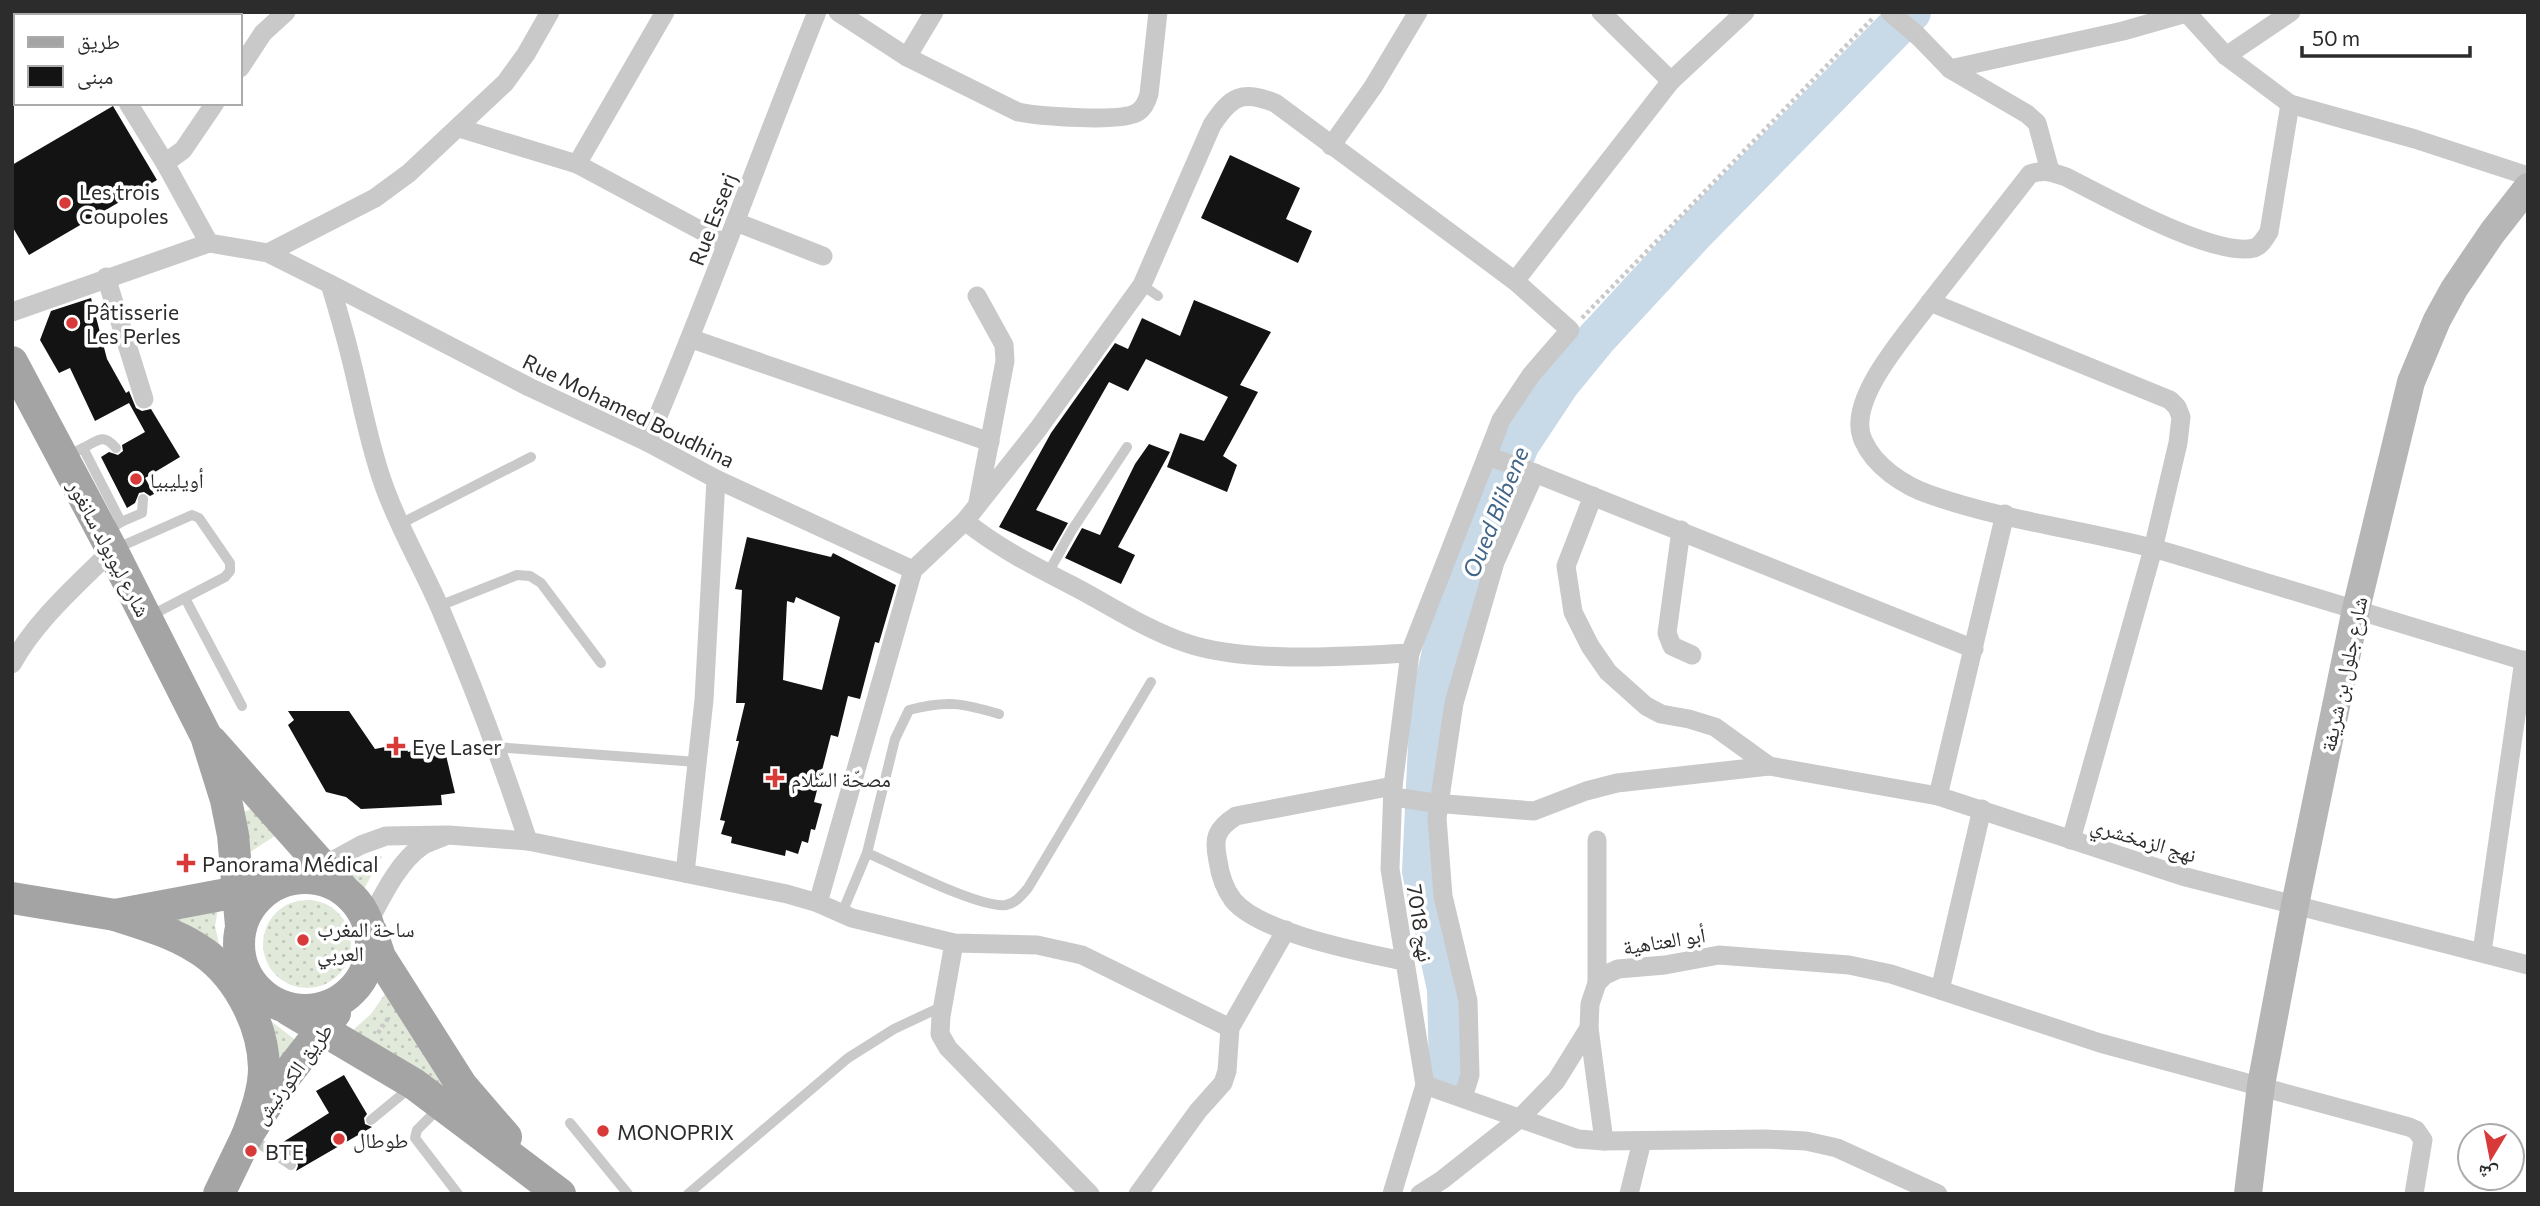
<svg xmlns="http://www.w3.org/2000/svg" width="2540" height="1206" font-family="Commissioner,'Noto Naskh Arabic',sans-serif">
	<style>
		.grass { fill: url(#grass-dots) }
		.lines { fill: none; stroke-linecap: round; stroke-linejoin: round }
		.river { stroke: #c8d9e8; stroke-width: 40 }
		.building { fill: #131313; fill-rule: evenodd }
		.path { stroke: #c9c9c9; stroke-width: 4.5; stroke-dasharray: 3.5 3.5; stroke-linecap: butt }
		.service { stroke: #c9c9c9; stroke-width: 10 }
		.minor { stroke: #c9c9c9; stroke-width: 19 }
		.secondary { stroke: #b6b6b6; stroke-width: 28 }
		.primary { stroke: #a4a4a4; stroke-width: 32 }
		.poi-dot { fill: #d83a39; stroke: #fff; stroke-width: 2.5 }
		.labels { text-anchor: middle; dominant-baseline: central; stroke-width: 7; stroke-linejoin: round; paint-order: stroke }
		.poi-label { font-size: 21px; fill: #2c2c2c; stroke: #fff; text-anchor: start }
		.street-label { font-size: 21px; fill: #2c2c2c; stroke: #fff }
		.water-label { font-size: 23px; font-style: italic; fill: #416688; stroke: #fff }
	</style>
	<defs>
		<pattern id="grass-dots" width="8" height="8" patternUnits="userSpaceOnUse" patternTransform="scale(1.75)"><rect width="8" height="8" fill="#e1e9da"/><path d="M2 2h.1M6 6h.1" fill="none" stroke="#c1c8bb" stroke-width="1.8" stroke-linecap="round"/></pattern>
	</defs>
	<rect width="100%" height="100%" fill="#fff"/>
	<g class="grass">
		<path d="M 256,807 L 278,834 L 250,852 L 244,812 Z"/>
		<path d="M 382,856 L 364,889 L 348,872 Z"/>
		<circle cx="307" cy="944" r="44"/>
		<path d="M 218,908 L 215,926 L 221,952 L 157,918 Z"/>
		<path d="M 387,991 L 457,1099 L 352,1031 L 371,1014 Z"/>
		<path d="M 271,1021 L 298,1042 L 277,1070 Z"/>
	</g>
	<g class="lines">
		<path class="river" d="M 1449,1069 L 1447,989 L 1422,871 L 1430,704 L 1445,639 L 1519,445 L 1560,383 L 1596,339 L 1695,232 L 1911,12"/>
	</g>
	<g class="building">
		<path d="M 113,106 L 157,180 L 29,255 L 12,226 L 12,165 Z"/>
		<path d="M 1230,155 L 1300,188 L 1286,219 L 1312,231 L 1298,263 L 1201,218 Z"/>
		<path d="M 91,298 L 107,359 L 126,393 L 129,391 L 136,408 L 142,411 L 151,409 L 180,457 L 145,478 L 154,494 L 150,496 L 144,492 L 139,493 L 135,503 L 127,508 L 101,457 L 109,452 L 118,455 L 123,451 L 122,445 L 145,432 L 129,403 L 95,421 L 70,368 L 59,373 L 40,340 L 51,311 Z"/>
		<path d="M 1194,300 L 1271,332 L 1240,385 L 1258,392 L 1223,456 L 1237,465 L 1227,492 L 1167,467 L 1180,433 L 1204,441 L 1228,397 L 1146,359 L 1128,391 L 1109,382 L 1036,510 L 1068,523 L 1052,551 L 999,527 L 1051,433 L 1115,343 L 1128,349 L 1142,318 L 1180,336 Z"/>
		<path d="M 1149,444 L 1170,452 L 1118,547 L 1135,555 L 1121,584 L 1065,558 L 1082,528 L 1100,535 L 1135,464 Z"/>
		<path d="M 747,537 L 831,557 L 833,553 L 896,585 L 879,643 L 875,642 L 860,699 L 848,696 L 838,737 L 831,735 L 814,802 L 822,804 L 815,830 L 811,829 L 808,843 L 802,841 L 798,854 L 786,850 L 785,856 L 731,843 L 732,837 L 721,834 L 725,821 L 720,820 L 739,741 L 736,741 L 745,703 L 736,703 L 742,590 L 735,589 ZM 796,597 L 840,617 L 822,690 L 783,680 L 787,601 L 794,603 Z"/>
		<path d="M 288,711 L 349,711 L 375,749 L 405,743 L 408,752 L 420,749 L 422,756 L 445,751 L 455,793 L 441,795 L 442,805 L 361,809 L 346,797 L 326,792 L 288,725 L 294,720 Z"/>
		<path d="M 344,1075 L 367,1114 L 364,1118 L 365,1124 L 372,1127 L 296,1171 L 298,1166 L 297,1161 L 284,1151 L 280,1144 L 329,1113 L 316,1091 Z"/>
	</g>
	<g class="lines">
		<g class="path">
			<path d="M 1582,318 L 1873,18"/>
			<path d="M 378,1033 L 389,1017"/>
		</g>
		<g class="service">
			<path d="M 1142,285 L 1158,296"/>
			<path d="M 83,448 C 99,440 103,433 116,448"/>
			<path d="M 67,456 L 83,448 L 121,522 L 107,531"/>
			<path d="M 121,522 L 142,513 L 143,499"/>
			<path d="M 400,524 L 531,457"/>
			<path d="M 115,549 L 192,515 L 199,518 L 230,563 L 230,571 L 225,577 L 150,616"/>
			<path d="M 1048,573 L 1072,530 L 1127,447"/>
			<path d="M 185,598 L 242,706"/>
			<path d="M 439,606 L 517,575 L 530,576 L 541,583 L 601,663"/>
			<path d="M 495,747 L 697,762"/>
			<path d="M 867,853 C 896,865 980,909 1006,905 C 1016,903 1022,895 1028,888 L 1151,682"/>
			<path d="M 842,913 L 867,853 L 895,739 L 909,710 C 947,700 962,703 999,714"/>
			<path d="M 439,1108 L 417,1130 L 415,1138 L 458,1194"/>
			<path d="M 371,1120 L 411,1087"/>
			<path d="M 570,1123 L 628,1194"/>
			<path d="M 251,1138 L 291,1165"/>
			<path d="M 688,1194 L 848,1058 L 894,1029 L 943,1006"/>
		</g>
		<g class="minor">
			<path d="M 72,12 L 74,16"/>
			<path d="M 838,12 L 907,57 L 1018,112 C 1039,116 1122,123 1138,112 C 1144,108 1147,101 1149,94 L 1158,12"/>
			<path d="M 1601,12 L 1671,81"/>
			<path d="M 1890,12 L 1919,37 L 1950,69 L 2123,31 L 2186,13"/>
			<path d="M 2186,12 L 2226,56 L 2290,104 L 2415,139 L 2528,176"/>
			<path d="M 2226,56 L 2291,12"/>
			<path d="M 907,57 L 934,12"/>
			<path d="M 240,68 L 263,33 L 286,12"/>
			<path d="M 1950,69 L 2027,114 L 2037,123 L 2050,171"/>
			<path d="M 128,103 L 165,163 L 209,243"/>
			<path d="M 459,128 L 577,164 L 726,244"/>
			<path d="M 1331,146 L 1373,87 L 1418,12"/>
			<path d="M 165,163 L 183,150 L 215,103"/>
			<path d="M 577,164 L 665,12"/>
			<path d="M 736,222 L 823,256"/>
			<path d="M 268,253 L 330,284 C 337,307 344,331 350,355 C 361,398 368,441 383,483 C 398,527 422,566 440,608 C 473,685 502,762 528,841"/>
			<path d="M 106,277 L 144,399"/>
			<path d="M 1515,281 L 1671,81 L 1745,12"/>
			<path d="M 330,284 L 529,387 L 647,442 L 716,479 L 913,570"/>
			<path d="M 977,296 L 1004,345 L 1005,361 L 978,502"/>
			<path d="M 1930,302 C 1908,333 1845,400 1863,440 C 1874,466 1904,486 1931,495 C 2002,520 2079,529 2152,548 C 2190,558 2227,571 2264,582 C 2352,608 2440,635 2528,662"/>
			<path d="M 12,312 L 209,243 L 268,253 L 375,198 L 409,173 L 505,83 L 526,54 L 550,12"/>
			<path d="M 692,339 L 990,442"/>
			<path d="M 647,442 C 708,300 759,155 817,12"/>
			<path d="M 1593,496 L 1566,566 L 1573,612 L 1590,646 L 1608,672 L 1646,706 L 1661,714 L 1689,719 L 1715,727 L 1769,766"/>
			<path d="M 965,521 C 998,548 1038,568 1075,587 C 1111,606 1147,630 1186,643 C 1247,664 1344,656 1410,653 L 1487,456 L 1522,468 L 1974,649"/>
			<path d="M 1681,530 L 1667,633 L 1672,646 L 1692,655"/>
			<path d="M 12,664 C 36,620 77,585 112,550"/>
			<path d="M 1393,786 L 1236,816 C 1216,829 1213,838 1218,861 C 1220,875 1224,888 1233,900 C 1260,933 1361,952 1403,961"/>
			<path d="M 1938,796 L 2005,514"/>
			<path d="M 1394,797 L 1434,803 L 1534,811 L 1586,791 L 1617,783 L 1769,766 L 1938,796 L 2182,876 L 2528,965"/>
			<path d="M 1982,809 L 1940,990 L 2100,1043 L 2409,1127 L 2416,1130 L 2423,1140 L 2414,1194"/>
			<path d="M 1597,840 L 1597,983"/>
			<path d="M 2071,840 L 2153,549 L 2178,443 L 2181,417 L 2177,407 L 2170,400 L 1930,302 L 2030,174 C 2044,169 2052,172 2066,177 C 2104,196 2214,258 2254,248 C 2261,246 2265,238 2269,232 L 2290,104"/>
			<path d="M 685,873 L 704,700 L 716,479"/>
			<path d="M 301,878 L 361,845 L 386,836 L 448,835 L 528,841 L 787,894 L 818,903 L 852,918 L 954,943 L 1037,945 L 1082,955 L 1230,1028"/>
			<path d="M 818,903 L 913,570 L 965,521 L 1038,429 L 1142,285 L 1212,125 C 1231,96 1242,90 1275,103 L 1515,281 L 1570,330 L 1531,375 L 1501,420 L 1487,456"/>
			<path d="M 368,923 C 381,899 398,862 422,846 C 428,842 436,840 443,837"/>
			<path d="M 954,943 L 941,1016 L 940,1034 L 948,1048 L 1090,1194"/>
			<path d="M 2482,952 L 2524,660"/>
			<path d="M 1589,1028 L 1604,1141"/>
			<path d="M 1425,1085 L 1578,1139 L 1604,1141 L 1765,1139 L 1806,1141 L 1837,1148 L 1938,1194"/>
			<path d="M 1463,1097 L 1470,1075 L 1468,1001 L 1443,896 L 1437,818 L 1454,703 L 1495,562 L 1535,473"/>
			<path d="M 1138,1194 L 1198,1111 L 1223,1083 L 1227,1071 L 1230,1028 L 1286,930"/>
			<path d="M 1392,1194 L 1425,1085 L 1390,869 L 1393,786 L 1410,653"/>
			<path d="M 1420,1194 L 1442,1180 L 1519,1119 L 1556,1081 L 1589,1028 L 1590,1004 L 1597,983 L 1605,975 L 1618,969 L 1665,965 L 1719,955 L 1849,965 L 1891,974 L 1940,990"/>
			<path d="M 1629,1194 L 1642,1141"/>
		</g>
		<path class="secondary" d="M 2248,1194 L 2261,1085 L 2295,905 L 2356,609 L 2411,382 L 2437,320 L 2454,289 L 2492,233 L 2528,187"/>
		<g class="primary">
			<path d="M 12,362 L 112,550 L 206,736 L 226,800 L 233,835 L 241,926"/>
			<path d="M 211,741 L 342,888"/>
			<circle cx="305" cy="944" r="66"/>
			<path d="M 12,898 L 115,915 L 259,888"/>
			<path d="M 115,915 C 142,924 171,932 195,947 C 235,970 263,1022 264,1068 C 264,1091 255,1114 247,1136"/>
			<path d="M 372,933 L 380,957 L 462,1086 L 506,1137"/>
			<path d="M 289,1010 L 414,1084 L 560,1194"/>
			<path d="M 219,1194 L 247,1136 L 281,1082 L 335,1013"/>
		</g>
	</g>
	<g class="poi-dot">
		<circle cx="65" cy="203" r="7"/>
		<circle cx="72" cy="323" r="7"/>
		<circle cx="136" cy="479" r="7"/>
		<path d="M392.5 735.5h7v7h7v7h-7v7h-7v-7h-7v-7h7z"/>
		<path d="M771.5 767.5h7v7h7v7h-7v7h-7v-7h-7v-7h7z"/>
		<path d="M182.5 852.5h7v7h7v7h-7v7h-7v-7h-7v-7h7z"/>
		<circle cx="303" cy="940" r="7"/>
		<circle cx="603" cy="1131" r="7"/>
		<circle cx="339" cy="1139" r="7"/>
		<circle cx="251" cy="1151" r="7"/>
	</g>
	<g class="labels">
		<g class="poi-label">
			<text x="79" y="191">Les trois<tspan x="79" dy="24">Coupoles</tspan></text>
			<text x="86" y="311">Pâtisserie<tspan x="86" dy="24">Les Perles</tspan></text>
			<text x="150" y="479">أويليبيا</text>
			<text x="412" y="746">Eye Laser</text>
			<text x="791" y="778">مصحّة السّلام</text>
			<text x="202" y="863">Panorama Médical</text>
			<text x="317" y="928">ساحة المغرب<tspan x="317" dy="24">العربي</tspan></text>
			<text x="617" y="1131">MONOPRIX</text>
			<text x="353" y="1139">طوطال</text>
			<text x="265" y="1151">BTE</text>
		</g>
		<g class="street-label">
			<text transform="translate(712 219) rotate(-69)">Rue Esserj</text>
			<text transform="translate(629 410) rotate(26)">Rue Mohamed Boudhina</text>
			<text transform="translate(110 548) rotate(62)">شارع ليوبولد سانغور</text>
			<text transform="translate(2343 674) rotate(-78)">شارع جلول بن شريفة</text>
			<text transform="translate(2144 839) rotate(17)">نهج الزمخشري</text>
			<text transform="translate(1421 923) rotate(81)">نهج 7018</text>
			<text transform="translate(1664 940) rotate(-9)">أبو العتاهية</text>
			<text transform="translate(292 1073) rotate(-54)">طريق الكورنيش</text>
		</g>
		<g class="water-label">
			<text transform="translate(1495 512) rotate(-68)">Oued Blibene</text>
		</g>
	</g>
	<rect width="2540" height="1206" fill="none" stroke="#2c2c2c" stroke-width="28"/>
	<rect x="14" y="14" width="228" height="91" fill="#ffffff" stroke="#ababab" stroke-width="2"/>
	<rect x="28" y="37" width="35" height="10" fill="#a4a4a4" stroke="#ababab" stroke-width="2"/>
	<text x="77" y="49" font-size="21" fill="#2c2c2c">طريق</text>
	<rect x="28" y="66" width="35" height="21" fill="#131313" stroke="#ababab" stroke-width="2"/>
	<text x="77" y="84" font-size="21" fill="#2c2c2c">مبنى</text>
	<g transform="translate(2491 1157) rotate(190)"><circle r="33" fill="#ffffff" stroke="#ababab" stroke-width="2"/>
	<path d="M0-5L12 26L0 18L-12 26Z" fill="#d83a39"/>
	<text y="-10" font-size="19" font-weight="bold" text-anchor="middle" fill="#2c2c2c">ش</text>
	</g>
	<path d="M2302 46v10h168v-10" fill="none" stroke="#2c2c2c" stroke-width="3.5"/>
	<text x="2312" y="46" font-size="21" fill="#2c2c2c" stroke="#ffffff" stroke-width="5" paint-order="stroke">50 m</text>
</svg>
